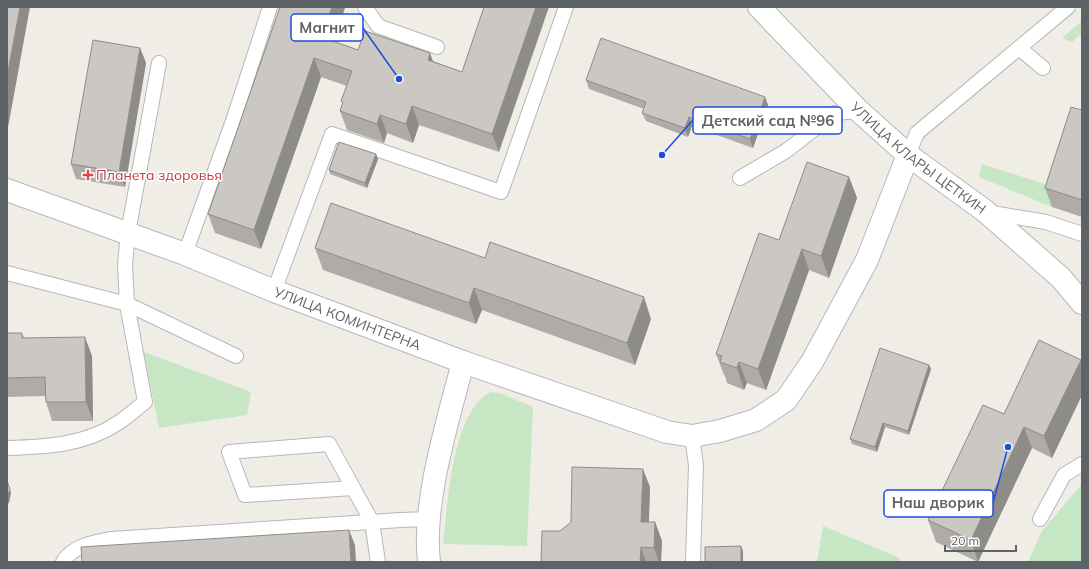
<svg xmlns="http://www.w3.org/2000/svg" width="1089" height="569" font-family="Mulish,sans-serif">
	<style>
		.green { fill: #c7e7c4 }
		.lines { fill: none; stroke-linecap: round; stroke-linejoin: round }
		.lane-casing { stroke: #b4b8bb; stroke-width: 16 }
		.street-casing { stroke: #b4b8bb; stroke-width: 24 }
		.lane { stroke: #fff; stroke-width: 14 }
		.street { stroke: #fff; stroke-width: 22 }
		.wall { fill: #afaca8 }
		.shaded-wall { fill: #8e8c88 }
		.building { fill: #cbc8c3; stroke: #8e8c88 }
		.health-dot { fill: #e0444e; stroke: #fff; stroke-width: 1.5 }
		.labels { text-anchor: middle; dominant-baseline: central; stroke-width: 3; stroke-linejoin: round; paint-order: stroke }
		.street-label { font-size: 14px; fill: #5e6367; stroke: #fff }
		.health-label { font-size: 14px; fill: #be3a42; stroke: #fff; text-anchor: start }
		.leader { fill: none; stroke: #1d4ed8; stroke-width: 1.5 }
		.callout-dot { fill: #1d4ed8; stroke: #fff; stroke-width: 1.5 }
		.callout { fill: #fff; stroke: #1d4ed8; stroke-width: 1.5 }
		.callout-label { font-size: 15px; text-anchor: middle; font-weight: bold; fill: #5e6367 }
	</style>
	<rect width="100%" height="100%" fill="#f0ede7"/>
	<g class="green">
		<path d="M 1082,21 L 1082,33 L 1072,42 L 1062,38 Z"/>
		<path d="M 1068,116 L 1052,207 L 979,177 L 982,164 L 1045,184 Z"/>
		<path d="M 144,352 L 251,392 L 247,415 L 159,428 Z"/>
		<path d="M 491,392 L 500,393 L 533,407 L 527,546 L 443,544 C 448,505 452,410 491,392 Z"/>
		<path d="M 1082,484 L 1082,562 L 1028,562 L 1042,531 Z"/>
		<path d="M 823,526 L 900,558 L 898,562 L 817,562 Z"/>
	</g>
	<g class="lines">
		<defs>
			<g id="lane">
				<path d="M 365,7 L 378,26 L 437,47"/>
				<path d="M 1019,48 L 1043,68"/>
				<path d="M 908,155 L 917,133 L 1068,7"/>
				<path d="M 740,178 L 786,151 L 835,113 L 859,111"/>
				<path d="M 987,212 L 1046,222 L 1082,234"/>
				<path d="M 185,254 L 234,118 L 270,7"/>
				<path d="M 7,273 L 127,304 L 236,356"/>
				<path d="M 274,291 L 332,134 L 501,192 L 566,7"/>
				<path d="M 692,436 L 696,465 L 693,562"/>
				<path d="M 7,448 C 46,447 85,445 118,423 C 127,417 136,409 145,402 L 127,304 L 125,265 L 128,233 L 159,63"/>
				<path d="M 353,488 L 245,495 L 229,452 L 329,444 L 372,522 L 378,562"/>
				<path d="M 1040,519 L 1064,475 L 1082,464"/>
				<path d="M 63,562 C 72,546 95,542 111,539 L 401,520 L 429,519"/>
			</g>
			<g id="street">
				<path id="s1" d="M 759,7 L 859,111 L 908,155 L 985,211 L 1061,278 L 1082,303"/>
				<path id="s2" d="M 7,190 L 185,254 L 274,291 L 463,362 L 667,432 L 692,436 L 720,431 L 756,420 L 786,400 L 812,362 L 867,260 L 908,155"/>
				<path d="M 429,562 C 422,502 448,421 463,362"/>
			</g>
		</defs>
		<use href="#lane" class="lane-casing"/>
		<use href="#street" class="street-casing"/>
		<use href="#lane" class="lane"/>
		<use href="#street" class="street"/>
	</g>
	<g class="wall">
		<path d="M 280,7 L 345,7 L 333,41 L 358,50 L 433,61 L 462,72 L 484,7 L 499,152 L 419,125 L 413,143 L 387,133 L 384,143 L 347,130 L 340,111 L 343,104 L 341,101 L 347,86 L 321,77 L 261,249 L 215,233 L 208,214 Z"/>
		<path d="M 140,48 L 146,63 L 125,187 L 76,179 L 71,164 Z"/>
		<path d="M 586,80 L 765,97 L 768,105 L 753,148 L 692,126 L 688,137 L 646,121 L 642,113 L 644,109 L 589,89 Z"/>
		<path d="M 1082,110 L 1082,217 L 1052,207 L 1045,188 Z"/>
		<path d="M 376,154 L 378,159 L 367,188 L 330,174 L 329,170 Z"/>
		<path d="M 849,177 L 857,198 L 829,278 L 809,270 L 766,390 L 747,383 L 744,390 L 727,383 L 725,376 L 724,375 L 716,354 Z"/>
		<path d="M 315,248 L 651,319 L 635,365 L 482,310 L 476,324 L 323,270 Z"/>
		<path d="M 7,333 L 22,333 L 24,338 L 92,356 L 93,421 L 52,421 L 46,402 L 45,396 L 7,397 Z"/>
		<path d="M 1082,363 L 1082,395 L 1052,458 L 1032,448 L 978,562 L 936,542 L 928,520 Z"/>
		<path d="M 929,365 L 931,369 L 909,435 L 885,427 L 877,452 L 852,444 L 850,439 Z"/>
		<path d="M 650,487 L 649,522 L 655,522 L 662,541 L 661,562 L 541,562 L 560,531 Z"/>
	</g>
	<g class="shaded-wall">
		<path d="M 20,7 L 30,7 L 7,133 L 7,77 Z"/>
		<path d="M 332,7 L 345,7 L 345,8 L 328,55 L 321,37 Z"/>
		<path d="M 536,7 L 549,7 L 499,152 L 492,134 Z"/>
		<path d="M 140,48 L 146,63 L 125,187 L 119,172 Z"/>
		<path d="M 430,53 L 437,72 L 428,60 Z"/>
		<path d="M 314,58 L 321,77 L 261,249 L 254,230 Z"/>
		<path d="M 765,97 L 768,105 L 753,148 L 750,139 Z"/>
		<path d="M 412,106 L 419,125 L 413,143 L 406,124 Z"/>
		<path d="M 380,115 L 387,133 L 384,143 L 377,124 Z"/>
		<path d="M 689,117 L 692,126 L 688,137 L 685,128 Z"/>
		<path d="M 376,154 L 378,159 L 367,188 L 365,183 Z"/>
		<path d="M 849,177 L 857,198 L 829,278 L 821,256 Z"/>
		<path d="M 802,249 L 809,270 L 766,390 L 758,369 Z"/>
		<path d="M 474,288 L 482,310 L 476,324 L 469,303 Z"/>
		<path d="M 644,297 L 651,319 L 635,365 L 627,343 Z"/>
		<path d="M 85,337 L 92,356 L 93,421 L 86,402 Z"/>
		<path d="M 1081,360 L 1082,363 L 1082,395 L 1052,458 L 1044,436 Z"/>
		<path d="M 739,362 L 747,383 L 744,390 L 737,368 Z"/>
		<path d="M 929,365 L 931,369 L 909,435 L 908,431 Z"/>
		<path d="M 883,423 L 885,427 L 877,452 L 875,447 Z"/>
		<path d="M 1024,427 L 1032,448 L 978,562 L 971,540 Z"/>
		<path d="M 643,469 L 650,487 L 648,540 L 641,522 Z"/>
		<path d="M 10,489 L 11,493 L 9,503 L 7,504 L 7,498 Z"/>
		<path d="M 655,522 L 662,541 L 661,562 L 659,562 L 654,548 Z"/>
		<path d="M 349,530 L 355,545 L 356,562 L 351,562 Z"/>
		<path d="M 741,546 L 743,551 L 743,562 L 741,562 Z"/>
		<path d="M 641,547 L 646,562 L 640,562 Z"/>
	</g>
	<g class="building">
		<path d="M 7,7 L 20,7 L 7,77 Z"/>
		<path d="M 280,7 L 332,7 L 321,37 L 358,50 L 365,31 L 430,53 L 428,60 L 462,72 L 484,7 L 536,7 L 492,134 L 412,106 L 406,124 L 380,115 L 377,124 L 340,111 L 343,102 L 341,101 L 352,71 L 314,58 L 254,230 L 208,214 Z"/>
		<path d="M 601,38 L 765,97 L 750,139 L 689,117 L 685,128 L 642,113 L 646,102 L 586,80 Z"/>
		<path d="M 93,40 L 140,48 L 119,172 L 71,164 Z"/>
		<path d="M 1071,107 L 1082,110 L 1082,200 L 1045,188 Z"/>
		<path d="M 339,142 L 376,154 L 365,183 L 329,170 Z"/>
		<path d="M 807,162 L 849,177 L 821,256 L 802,249 L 758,369 L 739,362 L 737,368 L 720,362 L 722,356 L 716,354 L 759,233 L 779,240 Z"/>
		<path d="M 331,203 L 485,258 L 490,242 L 644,297 L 627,343 L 474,288 L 469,303 L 315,248 Z"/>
		<path d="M 7,333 L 22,333 L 22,338 L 85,337 L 86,402 L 46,402 L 45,377 L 7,378 Z"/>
		<path d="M 1039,340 L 1081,360 L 1044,436 L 1024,427 L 971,540 L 928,520 L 983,405 L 1004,414 Z"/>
		<path d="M 880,348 L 929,365 L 908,431 L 883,423 L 875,447 L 850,439 Z"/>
		<path d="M 572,467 L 643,469 L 641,522 L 655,522 L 654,548 L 641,547 L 640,562 L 541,562 L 542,531 L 560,531 L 571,522 Z"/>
		<path d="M 7,481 L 10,489 L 7,498 Z"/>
		<path d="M 349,530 L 351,562 L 82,562 L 81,547 Z"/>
		<path d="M 741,546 L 741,562 L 705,562 L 705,547 Z"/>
	</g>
	<path class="health-dot" d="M86 169h4v4h4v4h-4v4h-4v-4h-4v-4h4z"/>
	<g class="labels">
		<g class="street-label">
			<text stroke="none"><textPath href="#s1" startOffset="220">УЛИЦА КЛАРЫ ЦЕТКИН</textPath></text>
			<text stroke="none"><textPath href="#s2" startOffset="364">УЛИЦА КОМИНТЕРНА</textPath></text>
		</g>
		<g class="health-label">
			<text x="96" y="175">Планета здоровья</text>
		</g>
	</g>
	<path class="leader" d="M399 79L363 28M662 155L693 120M1008 447L993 503"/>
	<g class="callout-dot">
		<circle cx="399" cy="79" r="4"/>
		<circle cx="662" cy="155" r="4"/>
		<circle cx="1008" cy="447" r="4"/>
	</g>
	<g class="callout">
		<rect x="291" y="14" width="72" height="27" rx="4"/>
		<rect x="693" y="107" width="149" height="27" rx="4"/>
		<rect x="884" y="490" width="109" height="27" rx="4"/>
	</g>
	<g class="callout-label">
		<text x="327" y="33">Магнит</text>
		<text x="768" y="126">Детский сад №96</text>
		<text x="938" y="508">Наш дворик</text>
	</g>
	<rect width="1089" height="569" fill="none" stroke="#5e6367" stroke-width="16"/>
	<path d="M945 545v6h71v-6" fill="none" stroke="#5e6367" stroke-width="2"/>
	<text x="951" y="545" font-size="12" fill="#5e6367" stroke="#ffffff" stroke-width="3" paint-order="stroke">20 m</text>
</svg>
